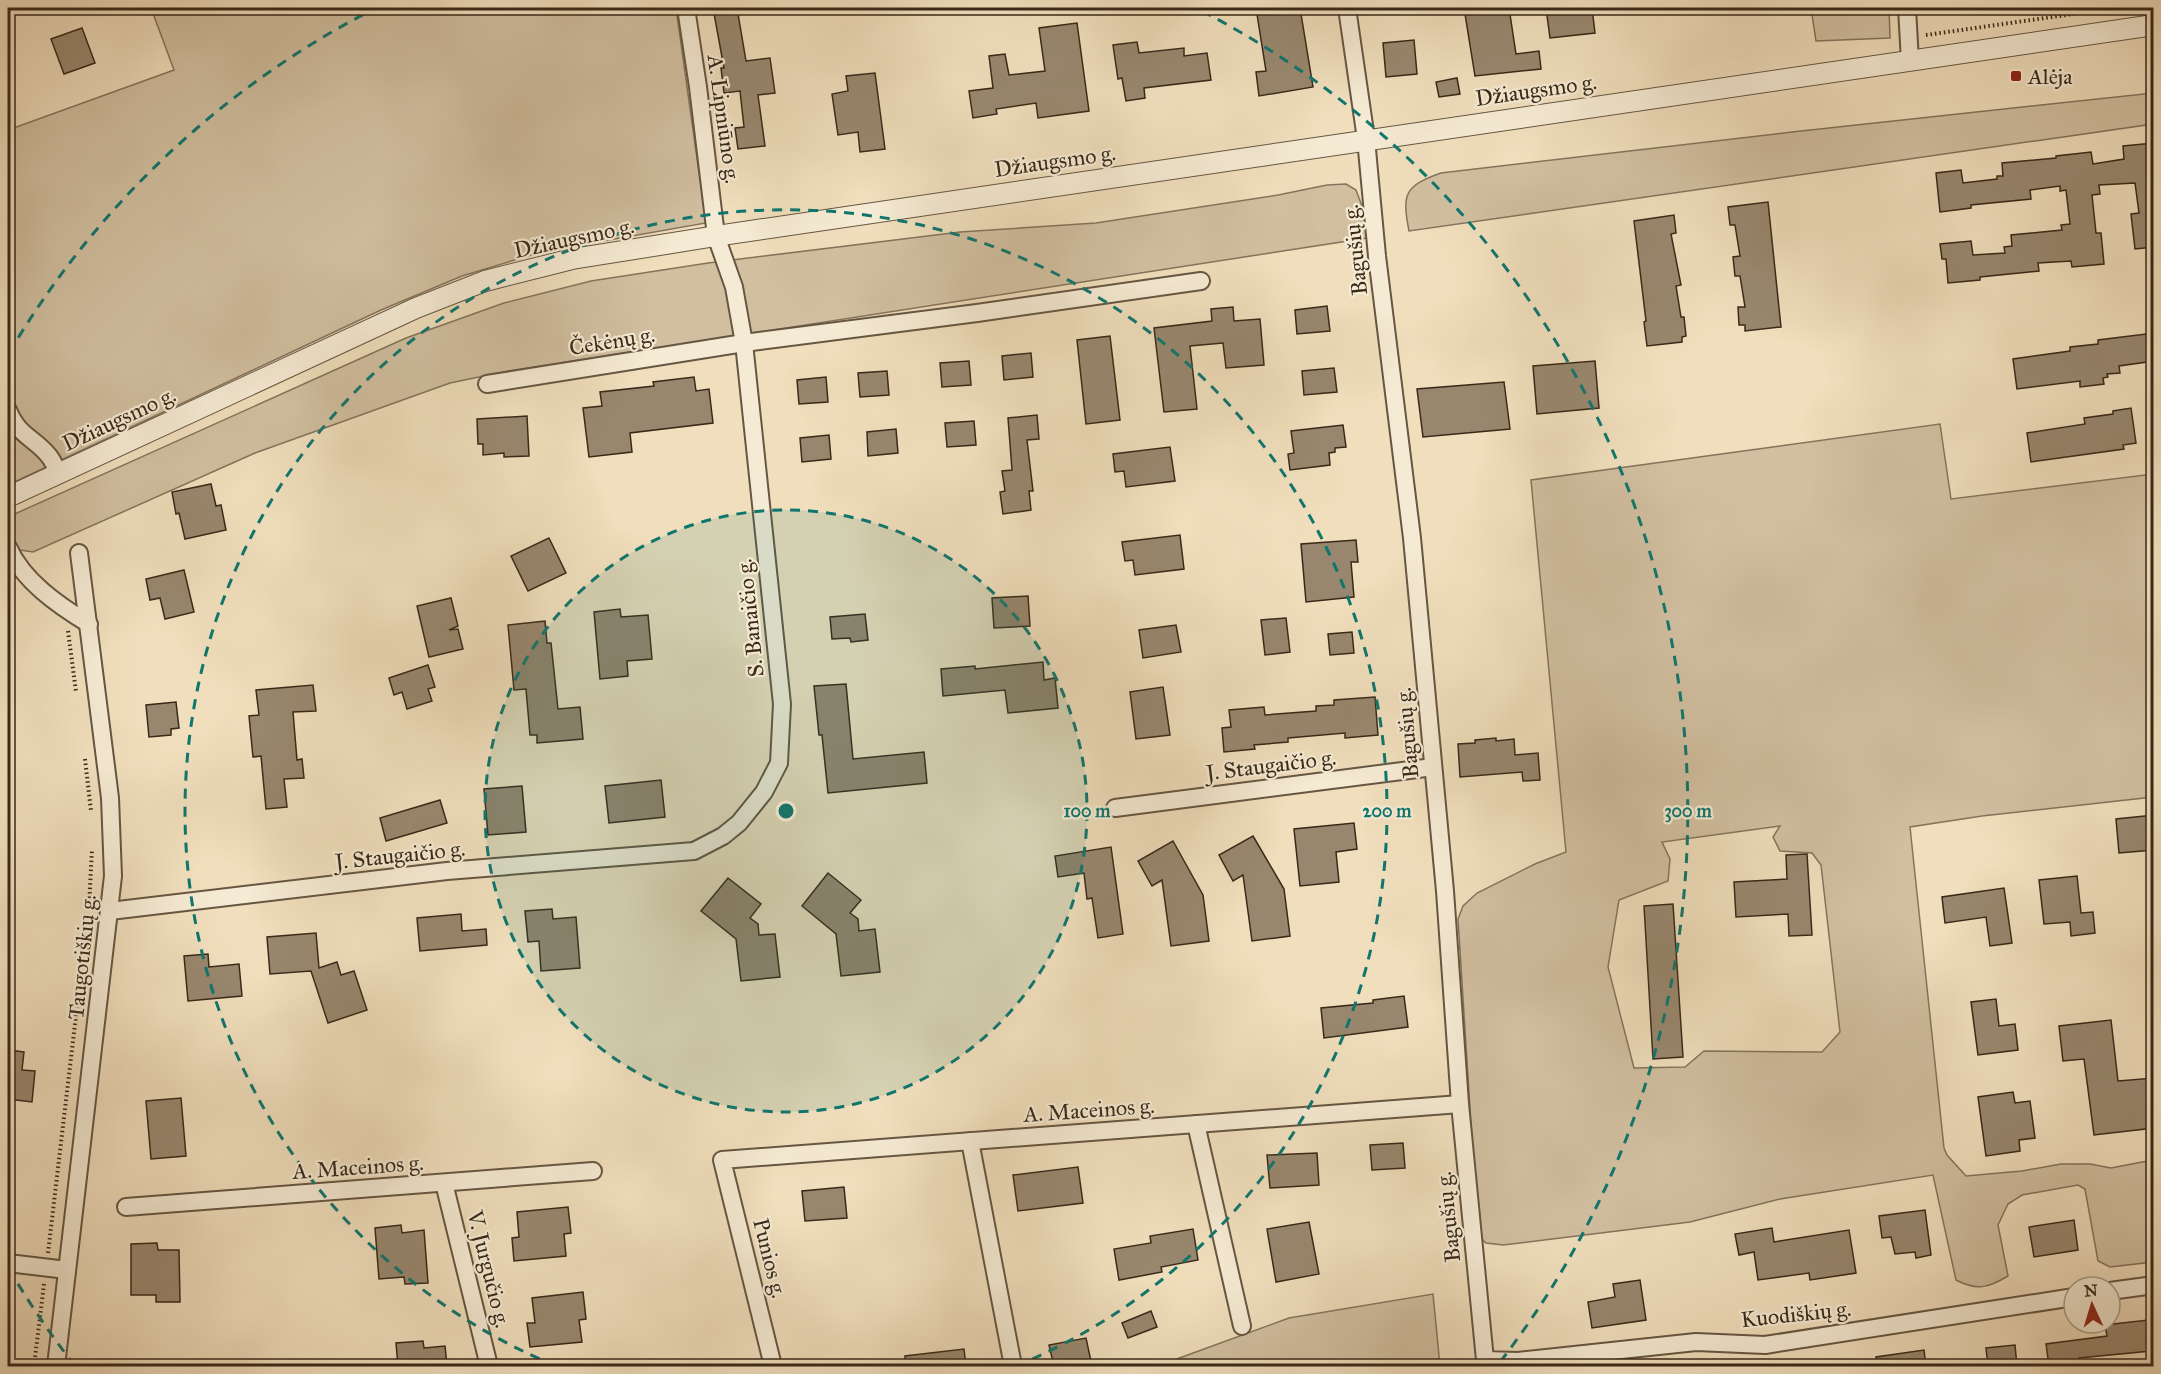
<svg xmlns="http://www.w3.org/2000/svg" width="2161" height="1374" font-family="'IM FELL Great Primer',serif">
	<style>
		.green { fill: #d1bfa0; stroke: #84745c; stroke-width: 1.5; fill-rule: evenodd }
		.building { fill: #98876e; stroke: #382919; stroke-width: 1.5 }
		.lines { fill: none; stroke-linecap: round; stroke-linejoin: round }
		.minor-casing { stroke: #665642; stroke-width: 20 }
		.tertiary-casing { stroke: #665642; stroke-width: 22 }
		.path { stroke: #382919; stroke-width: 4; stroke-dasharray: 1.5 3; stroke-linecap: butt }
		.minor { stroke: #f5ead3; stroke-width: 16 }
		.tertiary { stroke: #f5ead3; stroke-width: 20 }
		.ring { fill: none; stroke: #0f766e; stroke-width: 3; stroke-dasharray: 10 8 }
		.poi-dot { fill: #8f2418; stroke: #f5ead3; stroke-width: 2 }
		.labels { text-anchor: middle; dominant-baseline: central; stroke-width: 4.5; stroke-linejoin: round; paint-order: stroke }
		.poi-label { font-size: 22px; fill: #382919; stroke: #f5ead3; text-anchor: start }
		.street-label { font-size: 22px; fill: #382919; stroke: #f5ead3 }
		.centre { fill: #0f766e; stroke: #f5ead3; stroke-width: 3 }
		.ring-label { font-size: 18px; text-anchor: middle; font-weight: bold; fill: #0f766e; stroke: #f5ead3; stroke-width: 4.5; stroke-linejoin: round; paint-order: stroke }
	</style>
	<rect width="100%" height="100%" fill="#f0debc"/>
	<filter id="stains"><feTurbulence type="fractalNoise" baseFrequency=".00333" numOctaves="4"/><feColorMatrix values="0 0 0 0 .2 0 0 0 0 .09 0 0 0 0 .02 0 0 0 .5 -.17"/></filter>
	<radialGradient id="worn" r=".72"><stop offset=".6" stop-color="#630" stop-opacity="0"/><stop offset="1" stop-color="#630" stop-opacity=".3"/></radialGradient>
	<g class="green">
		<path d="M 151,8 L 676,8 L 706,223 L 541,252 L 462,276 L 381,310 L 8,485 L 8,130 L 174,70 Z"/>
		<path d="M 1811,8 L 1889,8 L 1890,38 L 1816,41 Z"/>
		<path d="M 2153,93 L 2153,124 L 1409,231 C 1402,194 1404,186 1441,173 L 1792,132 Z"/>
		<path d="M 1346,184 L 1356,190 L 1362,206 L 1367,238 L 508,371 L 450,383 L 255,453 L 33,552 L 14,549 L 8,551 L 8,517 L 406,338 L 504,303 L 591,281 L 708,263 L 960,232 L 1096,223 L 1278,195 L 1327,185 Z"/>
		<path d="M 1940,424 L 1951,499 L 2153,474 L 2153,797 L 1982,816 L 1910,827 L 1944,1148 L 1947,1155 L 1966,1176 L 2022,1171 L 2061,1164 L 2090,1164 L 2111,1168 L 2153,1160 L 2153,1262 L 2110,1267 L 2098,1261 L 2085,1189 L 2078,1185 L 2022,1195 L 2008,1204 L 1998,1225 L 2008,1276 C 1988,1288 1977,1291 1956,1280 L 1933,1175 L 1780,1199 L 1690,1222 L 1503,1245 L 1486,1243 L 1478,1235 L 1458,919 L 1463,906 L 1477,893 L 1535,864 L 1566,852 L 1531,480 ZM 1780,826 L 1773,837 L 1780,851 L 1812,853 L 1821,865 L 1840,1032 L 1822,1052 L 1704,1051 L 1685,1067 L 1634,1068 L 1608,967 L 1619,900 L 1668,881 L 1670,859 L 1662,842 Z"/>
		<path d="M 1433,1294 L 1440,1366 L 1166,1366 L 1174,1360 L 1289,1318 Z"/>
	</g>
	<g class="building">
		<path d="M 713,8 L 737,8 L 746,61 L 770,58 L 775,93 L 758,95 L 765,146 L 738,149 L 735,128 L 744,127 L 740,91 L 724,93 L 721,68 L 724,68 Z"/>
		<path d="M 1256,8 L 1300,8 L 1313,87 L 1259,96 L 1256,72 L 1266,71 Z"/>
		<path d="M 1481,8 L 1509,8 L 1516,54 L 1539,51 L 1541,69 L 1475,76 L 1465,14 L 1481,11 Z"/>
		<path d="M 1546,8 L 1592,8 L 1595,33 L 1550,38 Z"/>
		<path d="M 1077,23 L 1089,111 L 1038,118 L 1036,103 L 996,109 L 997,114 L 973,118 L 969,91 L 993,88 L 989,56 L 1005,54 L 1009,75 L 1045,71 L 1039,28 Z"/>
		<path d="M 82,28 L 95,63 L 64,74 L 51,39 Z"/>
		<path d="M 1414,40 L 1417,74 L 1386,77 L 1383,43 Z"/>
		<path d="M 1137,42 L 1139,53 L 1184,48 L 1184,56 L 1207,53 L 1211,80 L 1144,88 L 1145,98 L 1126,101 L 1122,78 L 1118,79 L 1113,45 Z"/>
		<path d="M 875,73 L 885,149 L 860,152 L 858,132 L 838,135 L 832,94 L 848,91 L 846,76 Z"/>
		<path d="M 1457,78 L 1460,94 L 1439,97 L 1436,82 Z"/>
		<path d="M 2154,143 L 2154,247 L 2135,249 L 2131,214 L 2139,213 L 2135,183 L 2099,185 L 2100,194 L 2092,195 L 2096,233 L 2101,233 L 2104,264 L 2072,267 L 2071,261 L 2038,263 L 2039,271 L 1980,277 L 1980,280 L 1948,283 L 1946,259 L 1942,259 L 1940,244 L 1971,241 L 1973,255 L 2005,253 L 2004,247 L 2012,246 L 2011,235 L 2062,230 L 2061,225 L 2070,224 L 2066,190 L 2060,191 L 2060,186 L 2030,190 L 2031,199 L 1971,205 L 1971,208 L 1940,212 L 1936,173 L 1961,170 L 1963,183 L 1997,179 L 1997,176 L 2003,176 L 2002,163 L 2056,158 L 2056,156 L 2091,152 L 2093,164 L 2124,159 L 2123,146 Z"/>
		<path d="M 1768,202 L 1781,327 L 1745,331 L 1745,325 L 1739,325 L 1738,307 L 1745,307 L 1740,276 L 1735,276 L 1733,257 L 1740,256 L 1735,225 L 1730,225 L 1728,207 Z"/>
		<path d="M 1674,215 L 1676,233 L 1671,234 L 1681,285 L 1676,286 L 1681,317 L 1684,317 L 1686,336 L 1682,337 L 1682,342 L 1647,346 L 1644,322 L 1646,321 L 1634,221 Z"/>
		<path d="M 1327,306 L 1330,331 L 1297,334 L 1295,310 Z"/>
		<path d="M 1233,307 L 1234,321 L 1260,319 L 1264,365 L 1226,368 L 1223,343 L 1190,346 L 1197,409 L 1164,412 L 1154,328 L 1212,321 L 1211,309 Z"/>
		<path d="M 2154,333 L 2154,361 L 2119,366 L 2120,373 L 2107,374 L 2108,377 L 2103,378 L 2104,384 L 2080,387 L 2080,381 L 2017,389 L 2013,359 L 2070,351 L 2070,347 L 2098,344 L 2098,340 Z"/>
		<path d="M 1110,336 L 1120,420 L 1086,424 L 1077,340 Z"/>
		<path d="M 1031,353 L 1033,377 L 1004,380 L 1002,356 Z"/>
		<path d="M 969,361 L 971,385 L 942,387 L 940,363 Z"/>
		<path d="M 1595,361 L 1599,408 L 1537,414 L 1533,366 Z"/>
		<path d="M 1334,368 L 1337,392 L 1304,395 L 1302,371 Z"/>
		<path d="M 887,371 L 889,395 L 860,397 L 858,373 Z"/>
		<path d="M 694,377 L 696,391 L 709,389 L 713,423 L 630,433 L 632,452 L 589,457 L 583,408 L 602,406 L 600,392 L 654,386 L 653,382 Z"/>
		<path d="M 826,377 L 828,402 L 799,404 L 797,380 Z"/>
		<path d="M 1504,382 L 1510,429 L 1423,437 L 1417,389 Z"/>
		<path d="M 2131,408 L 2136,443 L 2123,445 L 2124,449 L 2031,462 L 2027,433 L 2085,424 L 2084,418 L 2113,414 L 2113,411 Z"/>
		<path d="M 1037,415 L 1039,439 L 1027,440 L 1033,491 L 1029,491 L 1031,510 L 1003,514 L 1000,492 L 1005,491 L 1002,471 L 1012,470 L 1008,418 Z"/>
		<path d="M 527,416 L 529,456 L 504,457 L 504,453 L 483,455 L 483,444 L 478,444 L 477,419 Z"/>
		<path d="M 974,421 L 976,445 L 947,447 L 945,423 Z"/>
		<path d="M 1343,425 L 1346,447 L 1335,448 L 1335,452 L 1329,453 L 1330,465 L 1290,470 L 1288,454 L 1294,453 L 1291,431 Z"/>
		<path d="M 896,429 L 898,453 L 868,456 L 867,432 Z"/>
		<path d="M 829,435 L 831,459 L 802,462 L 800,438 Z"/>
		<path d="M 1170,447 L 1175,481 L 1126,487 L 1124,471 L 1115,472 L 1113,454 Z"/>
		<path d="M 211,484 L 216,506 L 221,505 L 226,530 L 185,539 L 179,513 L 176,514 L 172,492 Z"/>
		<path d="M 1180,535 L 1184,569 L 1135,575 L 1133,560 L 1125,561 L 1122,542 Z"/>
		<path d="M 549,538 L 566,573 L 528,591 L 511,556 Z"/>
		<path d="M 1356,540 L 1358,562 L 1351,562 L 1354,597 L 1306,602 L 1301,544 Z"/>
		<path d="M 184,570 L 194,612 L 165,619 L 160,598 L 150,600 L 146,579 Z"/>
		<path d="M 1028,596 L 1030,626 L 994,628 L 992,598 Z"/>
		<path d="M 451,598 L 458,626 L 449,630 L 458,629 L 463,649 L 429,657 L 417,606 Z"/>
		<path d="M 620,609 L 621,617 L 648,615 L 652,659 L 627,661 L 628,676 L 600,679 L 594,612 Z"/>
		<path d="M 865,614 L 868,640 L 851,642 L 850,638 L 832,639 L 830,617 Z"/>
		<path d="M 1286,618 L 1290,652 L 1265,655 L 1261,620 Z"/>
		<path d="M 545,621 L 547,643 L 551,643 L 558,709 L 580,707 L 583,739 L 537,743 L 537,735 L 530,735 L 526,689 L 514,690 L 508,625 Z"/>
		<path d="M 1176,625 L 1181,652 L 1143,658 L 1139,630 Z"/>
		<path d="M 1352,632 L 1354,653 L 1330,655 L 1328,634 Z"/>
		<path d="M 1043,662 L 1044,680 L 1055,678 L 1058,708 L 1008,713 L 1005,690 L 943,696 L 941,669 L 975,666 L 975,669 Z"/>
		<path d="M 428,665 L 435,687 L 428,689 L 432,701 L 407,709 L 402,692 L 394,695 L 389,678 Z"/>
		<path d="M 846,684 L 853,759 L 924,752 L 927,783 L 828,793 L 822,735 L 819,735 L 814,686 Z"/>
		<path d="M 313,685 L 316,711 L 293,712 L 297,760 L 302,759 L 304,778 L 284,779 L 287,807 L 266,809 L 261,756 L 253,757 L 249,716 L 259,715 L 256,690 Z"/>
		<path d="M 1163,687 L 1170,735 L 1136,739 L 1130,692 Z"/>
		<path d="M 1375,697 L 1378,735 L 1345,738 L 1345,733 L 1288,738 L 1288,742 L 1254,745 L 1255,749 L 1224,752 L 1222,728 L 1231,727 L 1229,710 L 1264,707 L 1265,715 L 1316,711 L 1316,706 L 1334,705 L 1334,700 Z"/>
		<path d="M 176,702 L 179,728 L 171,729 L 171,735 L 149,737 L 146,705 Z"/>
		<path d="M 1496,738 L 1496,741 L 1514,739 L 1515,755 L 1538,753 L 1540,780 L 1523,781 L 1522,772 L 1460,777 L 1458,744 L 1475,743 L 1475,740 Z"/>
		<path d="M 661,780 L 665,817 L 609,823 L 605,786 Z"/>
		<path d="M 522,786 L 526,832 L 488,835 L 484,789 Z"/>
		<path d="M 440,800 L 447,823 L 386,841 L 380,818 Z"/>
		<path d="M 2154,815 L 2154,850 L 2119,853 L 2116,819 Z"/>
		<path d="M 1354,823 L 1357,849 L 1336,852 L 1339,882 L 1300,886 L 1294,829 Z"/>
		<path d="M 1253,836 L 1284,889 L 1290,936 L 1252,941 L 1243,875 L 1233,881 L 1219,855 Z"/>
		<path d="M 1173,841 L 1203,895 L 1209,941 L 1171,946 L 1162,880 L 1152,886 L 1138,861 Z"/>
		<path d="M 1111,847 L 1123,934 L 1098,938 L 1092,898 L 1087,899 L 1084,873 L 1058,877 L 1055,856 Z"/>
		<path d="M 1807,854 L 1812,935 L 1789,936 L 1788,914 L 1736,917 L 1734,882 L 1787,879 L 1786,855 Z"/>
		<path d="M 828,873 L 861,900 L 850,913 L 858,919 L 859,931 L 875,929 L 880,972 L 841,976 L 836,934 L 802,906 Z"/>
		<path d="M 2077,876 L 2081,913 L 2093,912 L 2095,933 L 2071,936 L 2070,922 L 2044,924 L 2039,880 Z"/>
		<path d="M 728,878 L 761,904 L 750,918 L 758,924 L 759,935 L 775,934 L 780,977 L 741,981 L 736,939 L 701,911 Z"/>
		<path d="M 2004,888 L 2012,943 L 1990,946 L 1986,917 L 1945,923 L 1942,897 Z"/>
		<path d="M 1673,904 L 1683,1057 L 1653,1059 L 1644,906 Z"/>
		<path d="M 552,909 L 553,919 L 576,917 L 580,968 L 541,971 L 539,941 L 528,942 L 525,911 Z"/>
		<path d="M 461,914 L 462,931 L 486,929 L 487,945 L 420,951 L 417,918 Z"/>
		<path d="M 316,933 L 319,968 L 337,962 L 341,975 L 354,971 L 367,1010 L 328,1023 L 311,971 L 270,974 L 267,937 Z"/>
		<path d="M 208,954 L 209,967 L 239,964 L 242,996 L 188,1001 L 184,956 Z"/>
		<path d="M 1404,996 L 1408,1027 L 1324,1038 L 1321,1008 L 1373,1003 L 1373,1000 Z"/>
		<path d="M 1996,999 L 1999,1026 L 2015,1024 L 2018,1050 L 1978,1055 L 1971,1002 Z"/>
		<path d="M 2111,1020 L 2118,1081 L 2154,1078 L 2154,1128 L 2094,1135 L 2084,1059 L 2063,1061 L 2059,1026 Z"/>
		<path d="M 8,1050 L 24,1052 L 22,1070 L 35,1071 L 32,1102 L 8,1099 Z"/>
		<path d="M 2013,1092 L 2015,1103 L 2030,1101 L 2035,1138 L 2019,1140 L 2020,1151 L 1986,1156 L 1978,1097 Z"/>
		<path d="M 181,1098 L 186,1156 L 151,1159 L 146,1101 Z"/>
		<path d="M 1403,1143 L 1405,1168 L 1372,1170 L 1370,1145 Z"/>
		<path d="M 1317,1153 L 1319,1185 L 1270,1188 L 1267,1155 Z"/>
		<path d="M 1078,1167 L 1083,1203 L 1018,1211 L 1013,1175 Z"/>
		<path d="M 844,1187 L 847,1218 L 805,1221 L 802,1191 Z"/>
		<path d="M 568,1207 L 571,1233 L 564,1234 L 566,1256 L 514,1261 L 512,1238 L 519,1237 L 517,1212 Z"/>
		<path d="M 1925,1210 L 1931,1255 L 1916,1258 L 1915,1252 L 1895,1254 L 1891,1237 L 1882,1238 L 1879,1216 Z"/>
		<path d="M 2074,1220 L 2078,1250 L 2034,1257 L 2029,1227 Z"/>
		<path d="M 1309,1222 L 1319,1274 L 1276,1282 L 1267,1229 Z"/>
		<path d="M 401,1225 L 402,1233 L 424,1230 L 428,1283 L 405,1284 L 404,1277 L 379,1279 L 375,1228 Z"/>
		<path d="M 1772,1228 L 1774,1242 L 1849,1230 L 1856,1273 L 1810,1280 L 1809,1273 L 1758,1280 L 1754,1252 L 1739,1255 L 1735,1234 Z"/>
		<path d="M 1193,1229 L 1198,1260 L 1161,1267 L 1162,1272 L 1119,1280 L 1114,1249 L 1151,1243 L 1150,1236 Z"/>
		<path d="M 157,1243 L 158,1250 L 179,1250 L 180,1302 L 156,1302 L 156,1295 L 131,1295 L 131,1244 Z"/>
		<path d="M 1640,1280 L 1646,1320 L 1592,1328 L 1588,1302 L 1615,1297 L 1613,1284 Z"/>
		<path d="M 583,1292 L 586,1319 L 579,1320 L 582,1342 L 530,1347 L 527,1323 L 535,1323 L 532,1298 Z"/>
		<path d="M 1151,1311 L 1157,1327 L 1128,1338 L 1122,1323 Z"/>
		<path d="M 2148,1320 L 2151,1351 L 2079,1358 L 2080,1366 L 2049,1366 L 2046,1344 L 2107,1336 L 2105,1325 Z"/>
		<path d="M 1086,1338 L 1092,1366 L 1054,1366 L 1049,1345 Z"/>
		<path d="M 423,1341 L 424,1348 L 445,1346 L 447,1366 L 398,1366 L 396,1343 Z"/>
		<path d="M 2015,1345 L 2017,1366 L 1988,1366 L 1986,1348 Z"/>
		<path d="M 964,1349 L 966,1366 L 905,1366 L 905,1356 Z"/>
		<path d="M 1924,1350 L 1926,1366 L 1877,1366 L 1876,1357 Z"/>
	</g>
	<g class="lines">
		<defs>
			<g id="minor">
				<path d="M 1347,8 L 1366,139 L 1377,256 L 1412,538 L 1445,891 L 1460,1104 L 1485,1360 L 1518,1361 L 1696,1342 L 1765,1345 L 2074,1297"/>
				<path d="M 1907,8 L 1910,61"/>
				<path d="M 487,384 L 744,343 L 977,313 L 1201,281"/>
				<path d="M 8,410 C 19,437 34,437 49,456 C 53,461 56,468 59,474"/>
				<path d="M 8,547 C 23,581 58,605 89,624"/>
				<path d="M 1115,808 L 1433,767"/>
				<path d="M 110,911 L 447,871 L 694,851 L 723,836 L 739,823 L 764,792 L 779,763 L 782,704 L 744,343 L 734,287 L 716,236 L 698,87 L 686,8"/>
				<path d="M 1196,1124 L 1242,1326"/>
				<path d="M 970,1141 L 1013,1366"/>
				<path d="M 444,1183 L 489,1366"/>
				<path d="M 126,1207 L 593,1171"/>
				<path d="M 8,1263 L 67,1270"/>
				<path d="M 2110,1291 L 2154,1285"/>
				<path d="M 56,1366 L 113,876 L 110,798 L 79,553"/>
				<path d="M 773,1366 L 722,1160 L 1460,1104"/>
			</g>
			<path id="tertiary" d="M 8,497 L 416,308 L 485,281 L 572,259 L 716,236 L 2154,25"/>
		</defs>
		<use href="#minor" class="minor-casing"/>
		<use href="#tertiary" class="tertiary-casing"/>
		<g class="path">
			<path d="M 1926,35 L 2115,8"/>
			<path d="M 68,631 L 76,692"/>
			<path d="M 85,759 L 91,811"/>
			<path d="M 89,907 L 92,849"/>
			<path d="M 48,1253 L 77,1007"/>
			<path d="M 34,1366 L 44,1284"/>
		</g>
		<use href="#minor" class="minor"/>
		<use href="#tertiary" class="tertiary"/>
	</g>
	<circle cx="786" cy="811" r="301" fill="#0f766e" fill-opacity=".12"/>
	<g class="ring">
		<circle cx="786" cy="811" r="301"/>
		<path d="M556 1366A601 601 0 1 1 1016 1366"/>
		<path d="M75 1366A902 902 0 0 1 9 1269M9 353A902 902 0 0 1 370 11M1202 11A902 902 0 0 1 1497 1366"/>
	</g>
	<rect class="poi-dot" x="2010" y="70" width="12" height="12" rx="3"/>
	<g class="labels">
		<g class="poi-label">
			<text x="2028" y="76">Alėja</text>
		</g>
		<g class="street-label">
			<text transform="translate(1536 90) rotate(-8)">Džiaugsmo g.</text>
			<text transform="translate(724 119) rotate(82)">A. Lipniūno g.</text>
			<text transform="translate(1055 161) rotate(-8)">Džiaugsmo g.</text>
			<text transform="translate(574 238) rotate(-12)">Džiaugsmo g.</text>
			<text transform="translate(1355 250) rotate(-96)">Bagušių g.</text>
			<text transform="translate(612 341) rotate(-9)">Čekėnų g.</text>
			<text transform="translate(119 419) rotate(-25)">Džiaugsmo g.</text>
			<text transform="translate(750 618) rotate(-96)">S. Banaičio g.</text>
			<text transform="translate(1407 733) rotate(-95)">Bagušių g.</text>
			<text transform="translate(1271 765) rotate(-7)">J. Staugaičio g.</text>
			<text transform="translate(400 855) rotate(-6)">J. Staugaičio g.</text>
			<text transform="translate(82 957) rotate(-84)">Taugotiškių g.</text>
			<text transform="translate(1089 1110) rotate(-4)">A. Maceinos g.</text>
			<text transform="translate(358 1167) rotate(-4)">A. Maceinos g.</text>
			<text transform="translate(1448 1217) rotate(-96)">Bagušių g.</text>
			<text transform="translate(770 1258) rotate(76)">Punios g.</text>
			<text transform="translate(489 1269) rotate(76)">V. Jurgučio g.</text>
			<text transform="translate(1796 1314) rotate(-6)">Kuodiškių g.</text>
		</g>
	</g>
	<circle cx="786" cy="811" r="9" class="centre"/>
	<g class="ring-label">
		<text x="1087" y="817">100 m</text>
		<text x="1387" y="817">200 m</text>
		<text x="1688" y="817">300 m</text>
	</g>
	<rect width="2161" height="1374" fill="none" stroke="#f0debc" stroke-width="30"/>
	<rect x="9" y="9" width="2143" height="1356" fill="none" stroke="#382919" stroke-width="3"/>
	<rect x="15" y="15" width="2131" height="1344" fill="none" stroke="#382919" stroke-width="1.5"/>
	<g transform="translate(2092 1305) rotate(356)"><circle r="28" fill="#f5ead3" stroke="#a99d89" stroke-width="1.5"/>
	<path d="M0-4.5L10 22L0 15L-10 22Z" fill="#8f2418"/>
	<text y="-9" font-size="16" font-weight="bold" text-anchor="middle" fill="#382919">N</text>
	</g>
	<rect width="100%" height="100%" filter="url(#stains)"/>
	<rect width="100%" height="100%" fill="url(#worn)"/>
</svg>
